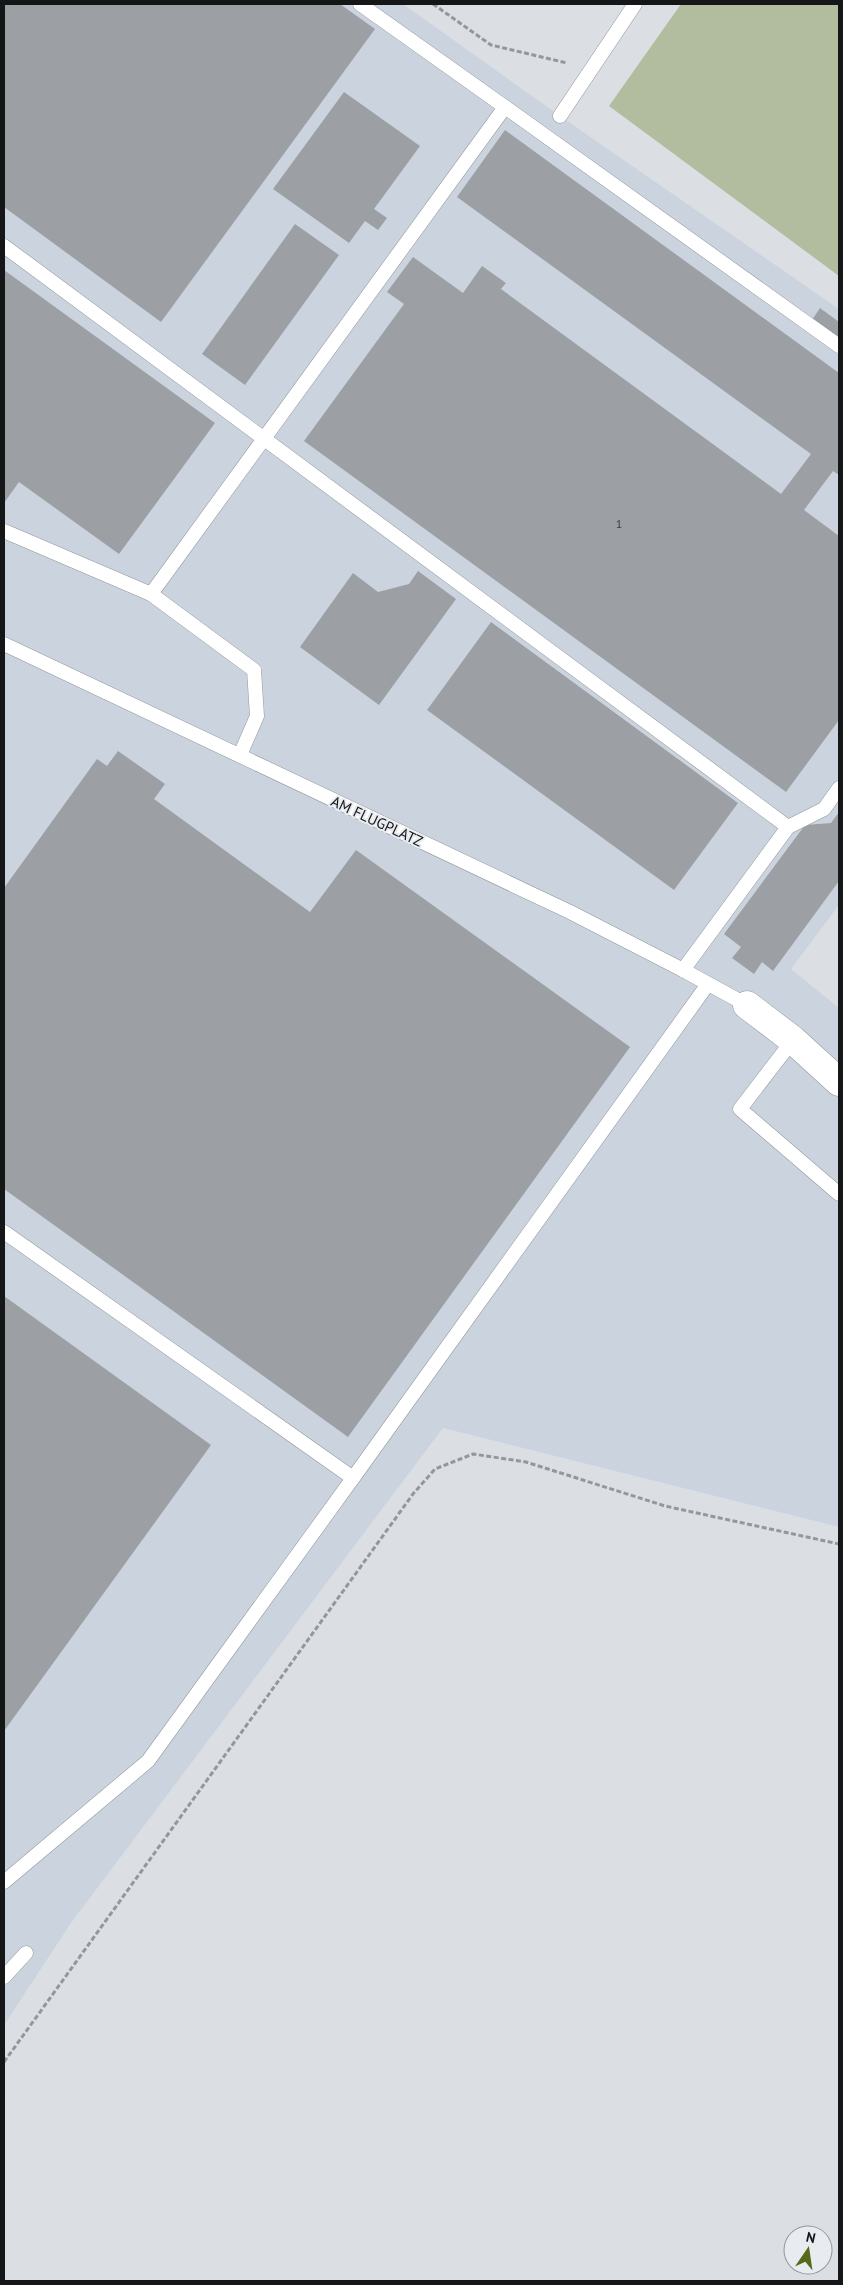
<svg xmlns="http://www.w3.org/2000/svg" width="843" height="2285" font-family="'PT Sans',sans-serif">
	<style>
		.built { fill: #cbd4de }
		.green { fill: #b2bd9f }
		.building { fill: #9ca0a4 }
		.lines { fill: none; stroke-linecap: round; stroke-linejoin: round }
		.lane-casing { stroke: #93979b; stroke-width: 15 }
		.street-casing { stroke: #93979b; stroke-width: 29 }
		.path { stroke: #94969a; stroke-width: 3; stroke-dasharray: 5 2.5; stroke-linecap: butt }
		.lane { stroke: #fff; stroke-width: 14 }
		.street { stroke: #fff; stroke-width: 28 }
		.labels { text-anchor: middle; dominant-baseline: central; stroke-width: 4; stroke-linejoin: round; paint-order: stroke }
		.number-label { font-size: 12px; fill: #37383b }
		.street-label { font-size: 15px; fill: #151618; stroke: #e8ecf0 }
	</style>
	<rect width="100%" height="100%" fill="#dbdee3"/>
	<path class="built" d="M 4,4 L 403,4 L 560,116 L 839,309 L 839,905 L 791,969 L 839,1008 L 839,1527 L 443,1428 L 71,1923 L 4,2025 Z"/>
	<path class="green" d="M 681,4 L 839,4 L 839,276 L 609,106 Z"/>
	<g class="building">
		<path d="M 4,4 L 340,4 L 375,29 L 161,322 L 4,207 Z"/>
		<path d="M 344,92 L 420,146 L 374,209 L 387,218 L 378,230 L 365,221 L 349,243 L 273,189 Z"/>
		<path d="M 505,130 L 839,373 L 839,475 L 833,471 L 804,510 L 839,536 L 839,720 L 786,792 L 304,441 L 404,304 L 387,292 L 413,257 L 463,293 L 482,266 L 506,283 L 501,289 L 781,494 L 811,454 L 457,197 Z"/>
		<path d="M 295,224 L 339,255 L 245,385 L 202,354 Z"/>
		<path d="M 4,270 L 215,423 L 119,554 L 19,482 L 4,503 Z"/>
		<path d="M 820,308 L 839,322 L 839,344 L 810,323 Z"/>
		<path d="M 418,571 L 456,599 L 379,705 L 300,647 L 353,573 L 378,592 L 409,584 Z"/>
		<path d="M 491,622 L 738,803 L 674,890 L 427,710 Z"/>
		<path d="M 118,751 L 165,784 L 154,799 L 310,912 L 356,850 L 630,1047 L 348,1437 L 4,1189 L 4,888 L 97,759 L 107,766 Z"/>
		<path d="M 839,812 L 839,881 L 773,971 L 762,962 L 754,974 L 732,958 L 741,947 L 724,934 L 805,825 L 831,823 Z"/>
		<path d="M 4,1296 L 211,1445 L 4,1731 Z"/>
	</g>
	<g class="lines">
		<defs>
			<g id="lane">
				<path d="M 505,107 L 839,346"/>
				<path d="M 560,116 L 635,4"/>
				<path d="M 4,246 L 788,827 L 683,970"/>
				<path d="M 4,531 L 151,594"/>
				<path d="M 4,644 L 570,912 L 683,970 L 747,1005"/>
				<path d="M 240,755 L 257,716 L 254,670 L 151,594 L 505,107 L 360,4"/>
				<path d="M 788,827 L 824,809 L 839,788"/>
				<path d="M 793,1040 L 740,1109 L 839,1194"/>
				<path d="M 4,1232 L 353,1478 L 708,984"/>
				<path d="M 4,1882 L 148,1761 L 353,1478"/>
				<path d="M 4,1977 L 26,1953"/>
			</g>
			<path id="street" d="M 747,1005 L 793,1040 L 839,1082"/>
		</defs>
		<use href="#lane" class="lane-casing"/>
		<use href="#street" class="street-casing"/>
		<g class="path">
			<path d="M 433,4 L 491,45 L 567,63"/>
			<path d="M 4,2062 L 413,1494 L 435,1469 L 473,1454 L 526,1462 L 665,1506 L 839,1544"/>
		</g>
		<use href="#lane" class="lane"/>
		<use href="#street" class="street"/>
	</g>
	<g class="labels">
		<g class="number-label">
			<text x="619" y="523">1</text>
		</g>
		<g class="street-label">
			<text transform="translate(377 821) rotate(25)">AM FLUGPLATZ</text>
		</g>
	</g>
	<rect width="843" height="2285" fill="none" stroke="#151618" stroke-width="10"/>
	<g transform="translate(808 2250) rotate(13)"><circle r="24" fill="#e8ecf0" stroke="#94969a"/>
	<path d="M0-4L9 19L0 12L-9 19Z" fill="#566b19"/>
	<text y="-8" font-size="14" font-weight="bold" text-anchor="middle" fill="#151618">N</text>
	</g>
</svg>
